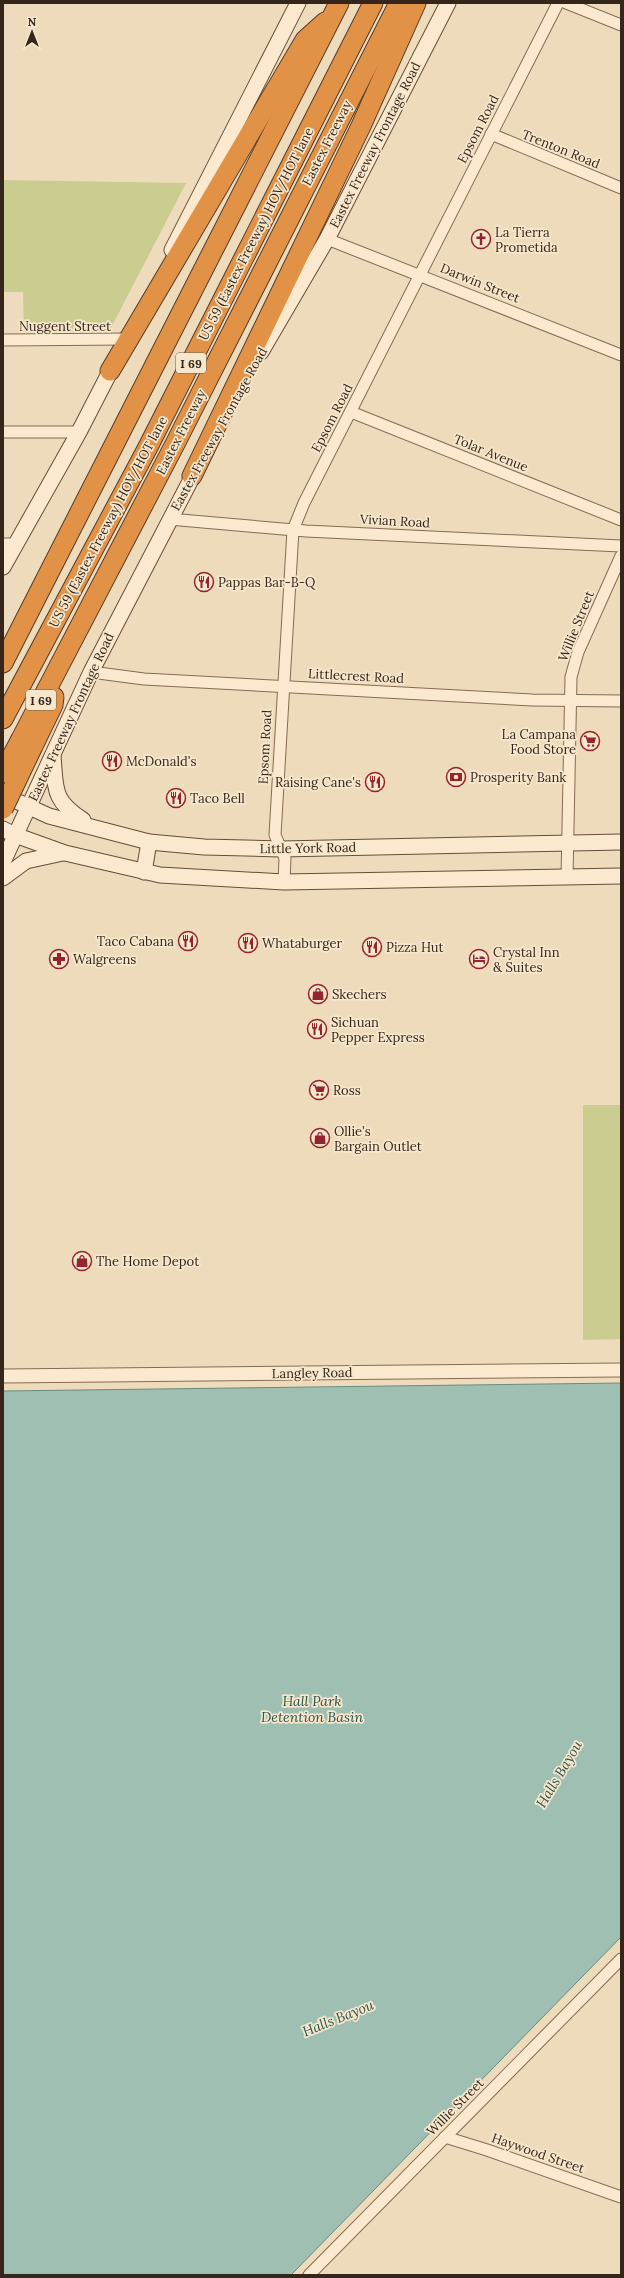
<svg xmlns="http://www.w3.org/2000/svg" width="624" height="2278" font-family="Lora,serif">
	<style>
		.green { fill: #cacc90 }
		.water { fill: #a0bfb3; stroke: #678c80 }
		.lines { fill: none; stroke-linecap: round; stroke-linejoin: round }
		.minor-casing { stroke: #866b55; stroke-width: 13 }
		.tertiary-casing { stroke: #866b55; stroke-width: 15 }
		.secondary-casing { stroke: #674c38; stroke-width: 17 }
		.motorway-casing { stroke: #533a2a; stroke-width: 21 }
		.minor { stroke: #fae9ce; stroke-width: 11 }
		.tertiary { stroke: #fae9ce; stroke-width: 13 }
		.secondary { stroke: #fae9ce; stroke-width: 15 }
		.motorway { stroke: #e29247; stroke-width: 19 }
		.motorway-bridge-casing { stroke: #533a2a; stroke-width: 21; stroke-linecap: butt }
		.motorway-bridge { stroke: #e29247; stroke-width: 19 }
		.labels { text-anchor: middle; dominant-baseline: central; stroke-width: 3.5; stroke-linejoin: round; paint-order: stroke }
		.shield { fill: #f6e6cb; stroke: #6f5f4f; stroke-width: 1 }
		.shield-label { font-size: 12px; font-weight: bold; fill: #35251a }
		.street-label { font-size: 13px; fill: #35251a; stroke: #f6e6cb }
		.poi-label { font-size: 13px; fill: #35251a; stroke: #f6e6cb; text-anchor: start }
		.water-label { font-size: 14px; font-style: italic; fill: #29554f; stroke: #f6e6cb }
	</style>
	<rect width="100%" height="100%" fill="#eedbbb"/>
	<g class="green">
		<path d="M 3,180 L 186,183 L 111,328 L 24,330 L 23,292 L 3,292 Z"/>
		<path d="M 583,1105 L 621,1105 L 621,1339 L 583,1340 Z"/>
	</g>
	<path class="water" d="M 621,1383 L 621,1937 L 291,2275 L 3,2275 L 3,1391 Z"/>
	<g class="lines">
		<defs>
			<g id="minor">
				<path d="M 566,3 L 621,25"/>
				<path d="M 491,134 L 621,188"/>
				<path d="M 327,239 L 621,355"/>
				<path d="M 3,340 L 127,339"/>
				<path d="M 351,412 L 621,520"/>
				<path d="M 3,432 L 79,432"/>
				<path d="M 169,519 L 306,531 L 621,546"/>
				<path d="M 3,544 L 15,544"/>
				<path d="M 91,672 L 144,679 L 532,700 L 621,701"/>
				<path d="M 567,878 L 571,677 L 578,652 L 621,556"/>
				<path d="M 284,882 L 285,858 L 275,835 L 293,530 L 304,503 L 558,3"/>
				<path d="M 445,2137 L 487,2150 L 621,2197"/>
				<path d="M 309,2275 L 621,1959"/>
			</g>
			<path id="tertiary" d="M 3,1376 L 621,1370"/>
			<g id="secondary">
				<path d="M 172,250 L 298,3"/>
				<path d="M 261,352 L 327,239 L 448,3"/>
				<path d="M 3,567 L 79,432 L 115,362"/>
				<path d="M 53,756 C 56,789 52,800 83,820"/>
				<path d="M 3,795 L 49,816 L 149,842 L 204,847 L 281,849 L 621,842"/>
				<path d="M 3,829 L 15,835 L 65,853 L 160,875 L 284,882 L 621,876"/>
				<path d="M 3,862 L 91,672 L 198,466"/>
				<path d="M 144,872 L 149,842"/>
				<path d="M 3,878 L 26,861 L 63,853"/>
			</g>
			<g id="motorway">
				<path d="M 110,371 L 305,40 L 325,22"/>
				<path d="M 192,476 L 361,126 L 416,3"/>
				<path d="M 3,663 L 339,3"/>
				<path d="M 3,719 L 148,447 L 373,3"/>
				<path d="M 21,739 L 175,444 L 399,3"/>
				<path d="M 33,746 L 53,705 L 54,697"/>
			</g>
		</defs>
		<use href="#minor" class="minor-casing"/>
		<use href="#tertiary" class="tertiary-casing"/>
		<use href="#secondary" class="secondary-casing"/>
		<use href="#motorway" class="motorway-casing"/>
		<use href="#minor" class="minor"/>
		<use href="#tertiary" class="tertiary"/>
		<use href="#secondary" class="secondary"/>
		<use href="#motorway" class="motorway"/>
		<defs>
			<g id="motorway-bridge">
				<path d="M 3,773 L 21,739"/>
				<path d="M 3,809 L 33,746"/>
			</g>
		</defs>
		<use href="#motorway-bridge" class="motorway-bridge-casing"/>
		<use href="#motorway-bridge" class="motorway-bridge"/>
	</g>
	<defs>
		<symbol id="church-ring" viewBox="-11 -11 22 22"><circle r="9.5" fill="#f6e6cb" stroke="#96242d" stroke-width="1.5"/><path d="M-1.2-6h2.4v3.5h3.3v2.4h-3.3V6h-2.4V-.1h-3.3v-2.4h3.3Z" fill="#96242d"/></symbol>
		<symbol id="restaurant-ring" viewBox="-11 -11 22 22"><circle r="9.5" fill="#f6e6cb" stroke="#96242d" stroke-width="1.5"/><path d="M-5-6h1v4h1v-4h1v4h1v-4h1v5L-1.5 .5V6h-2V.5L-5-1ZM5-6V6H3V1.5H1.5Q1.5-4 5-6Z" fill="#96242d"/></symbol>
		<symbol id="supermarket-ring" viewBox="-11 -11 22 22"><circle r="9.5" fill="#f6e6cb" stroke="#96242d" stroke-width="1.5"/><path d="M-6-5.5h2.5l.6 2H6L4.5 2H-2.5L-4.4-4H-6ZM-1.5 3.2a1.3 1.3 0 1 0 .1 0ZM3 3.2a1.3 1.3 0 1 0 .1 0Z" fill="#96242d"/></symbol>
		<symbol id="bank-ring" viewBox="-11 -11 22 22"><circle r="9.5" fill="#f6e6cb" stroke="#96242d" stroke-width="1.5"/><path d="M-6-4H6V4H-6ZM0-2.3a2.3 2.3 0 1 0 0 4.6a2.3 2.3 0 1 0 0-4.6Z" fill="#96242d"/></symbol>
		<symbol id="pharmacy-ring" viewBox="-11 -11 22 22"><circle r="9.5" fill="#f6e6cb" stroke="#96242d" stroke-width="1.5"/><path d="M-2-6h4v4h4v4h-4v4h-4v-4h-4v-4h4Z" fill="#96242d"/></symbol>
		<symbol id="hotel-ring" viewBox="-11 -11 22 22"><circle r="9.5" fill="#f6e6cb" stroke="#96242d" stroke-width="1.5"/><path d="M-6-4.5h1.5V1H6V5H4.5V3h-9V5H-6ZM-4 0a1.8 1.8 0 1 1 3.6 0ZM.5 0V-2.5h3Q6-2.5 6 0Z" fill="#96242d"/></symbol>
		<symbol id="shop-ring" viewBox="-11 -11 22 22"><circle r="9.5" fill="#f6e6cb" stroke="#96242d" stroke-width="1.5"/><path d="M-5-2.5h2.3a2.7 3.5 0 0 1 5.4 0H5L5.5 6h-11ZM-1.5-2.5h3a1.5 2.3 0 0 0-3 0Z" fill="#96242d"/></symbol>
	</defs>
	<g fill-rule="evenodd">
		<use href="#church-ring" x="470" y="228" width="22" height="22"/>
		<use href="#restaurant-ring" x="193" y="571" width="22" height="22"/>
		<use href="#supermarket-ring" x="579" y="730" width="22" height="22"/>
		<use href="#restaurant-ring" x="101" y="750" width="22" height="22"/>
		<use href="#bank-ring" x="445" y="766" width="22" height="22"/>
		<use href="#restaurant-ring" x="364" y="771" width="22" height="22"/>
		<use href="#restaurant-ring" x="165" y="787" width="22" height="22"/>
		<use href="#restaurant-ring" x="177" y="930" width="22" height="22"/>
		<use href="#restaurant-ring" x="237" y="932" width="22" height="22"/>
		<use href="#restaurant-ring" x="361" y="936" width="22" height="22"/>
		<use href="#pharmacy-ring" x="48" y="948" width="22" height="22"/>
		<use href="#hotel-ring" x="468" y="948" width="22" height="22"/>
		<use href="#shop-ring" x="307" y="983" width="22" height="22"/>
		<use href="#restaurant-ring" x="306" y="1018" width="22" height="22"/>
		<use href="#supermarket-ring" x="308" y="1079" width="22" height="22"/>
		<use href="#shop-ring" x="309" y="1127" width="22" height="22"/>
		<use href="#shop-ring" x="71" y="1250" width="22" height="22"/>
	</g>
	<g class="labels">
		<g class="shield">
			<rect x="176" y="353" width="30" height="20" rx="3"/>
			<rect x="26" y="690" width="30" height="20" rx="3"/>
		</g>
		<g class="shield-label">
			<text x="191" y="363">I 69</text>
			<text x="41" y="700">I 69</text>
		</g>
		<g class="street-label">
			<text transform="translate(478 129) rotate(-63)">Epsom Road</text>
			<text transform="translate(327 143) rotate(-63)">Eastex Freeway</text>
			<text transform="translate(375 145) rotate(-63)">Eastex Freeway Frontage Road</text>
			<text transform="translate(561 149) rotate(22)">Trenton Road</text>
			<text transform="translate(256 234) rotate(-63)">US 59 (Eastex Freeway) HOV/HOT lane</text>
			<text transform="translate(480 283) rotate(22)">Darwin Street</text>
			<text x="65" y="326">Nuggent Street</text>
			<text transform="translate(332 418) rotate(-63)">Epsom Road</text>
			<text transform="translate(219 429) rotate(-61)">Eastex Freeway Frontage Road</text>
			<text transform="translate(181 432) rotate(-63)">Eastex Freeway</text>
			<text transform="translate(491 453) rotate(22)">Tolar Avenue</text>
			<text transform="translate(395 521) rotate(3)">Vivian Road</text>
			<text transform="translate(108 522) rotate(-62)">US 59 (Eastex Freeway) HOV/HOT lane</text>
			<text transform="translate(576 626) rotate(-68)">Willie Street</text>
			<text transform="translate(356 676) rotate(3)">Littlecrest Road</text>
			<text transform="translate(71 717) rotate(-65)">Eastex Freeway Frontage Road</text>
			<text transform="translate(265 747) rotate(-87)">Epsom Road</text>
			<text transform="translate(308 848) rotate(-1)">Little York Road</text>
			<text transform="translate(312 1373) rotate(-1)">Langley Road</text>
			<text transform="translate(455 2107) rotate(-45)">Willie Street</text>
			<text transform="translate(538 2153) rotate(19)">Haywood Street</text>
		</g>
		<g class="poi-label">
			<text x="495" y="232">La Tierra<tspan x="495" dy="15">Prometida</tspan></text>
			<text x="218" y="582">Pappas Bar-B-Q</text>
			<text x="576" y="734" text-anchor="end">La Campana<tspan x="576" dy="15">Food Store</tspan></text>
			<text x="126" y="761">McDonald's</text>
			<text x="470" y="777">Prosperity Bank</text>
			<text x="361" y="782" text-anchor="end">Raising Cane's</text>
			<text x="190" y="798">Taco Bell</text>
			<text x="174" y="941" text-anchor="end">Taco Cabana</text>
			<text x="262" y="943">Whataburger</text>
			<text x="386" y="947">Pizza Hut</text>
			<text x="493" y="952">Crystal Inn<tspan x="493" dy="15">&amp; Suites</tspan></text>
			<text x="73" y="959">Walgreens</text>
			<text x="332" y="994">Skechers</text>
			<text x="331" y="1022">Sichuan<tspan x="331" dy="15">Pepper Express</tspan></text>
			<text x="333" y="1090">Ross</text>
			<text x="334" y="1131">Ollie's<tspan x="334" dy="15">Bargain Outlet</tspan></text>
			<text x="96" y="1261">The Home Depot</text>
		</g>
		<g class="water-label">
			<text x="312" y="1701">Hall Park<tspan x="312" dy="16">Detention Basin</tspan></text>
			<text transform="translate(559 1774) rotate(-59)">Halls Bayou</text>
			<text transform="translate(338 2018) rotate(-22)">Halls Bayou</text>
		</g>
	</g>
	<rect width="624" height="2278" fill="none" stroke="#35251a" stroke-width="8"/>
	<g transform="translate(32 32)" stroke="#f6e6cb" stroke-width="3" paint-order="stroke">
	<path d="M0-3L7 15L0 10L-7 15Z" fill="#35251a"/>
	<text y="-6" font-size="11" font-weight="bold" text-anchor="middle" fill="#35251a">N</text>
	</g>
</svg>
